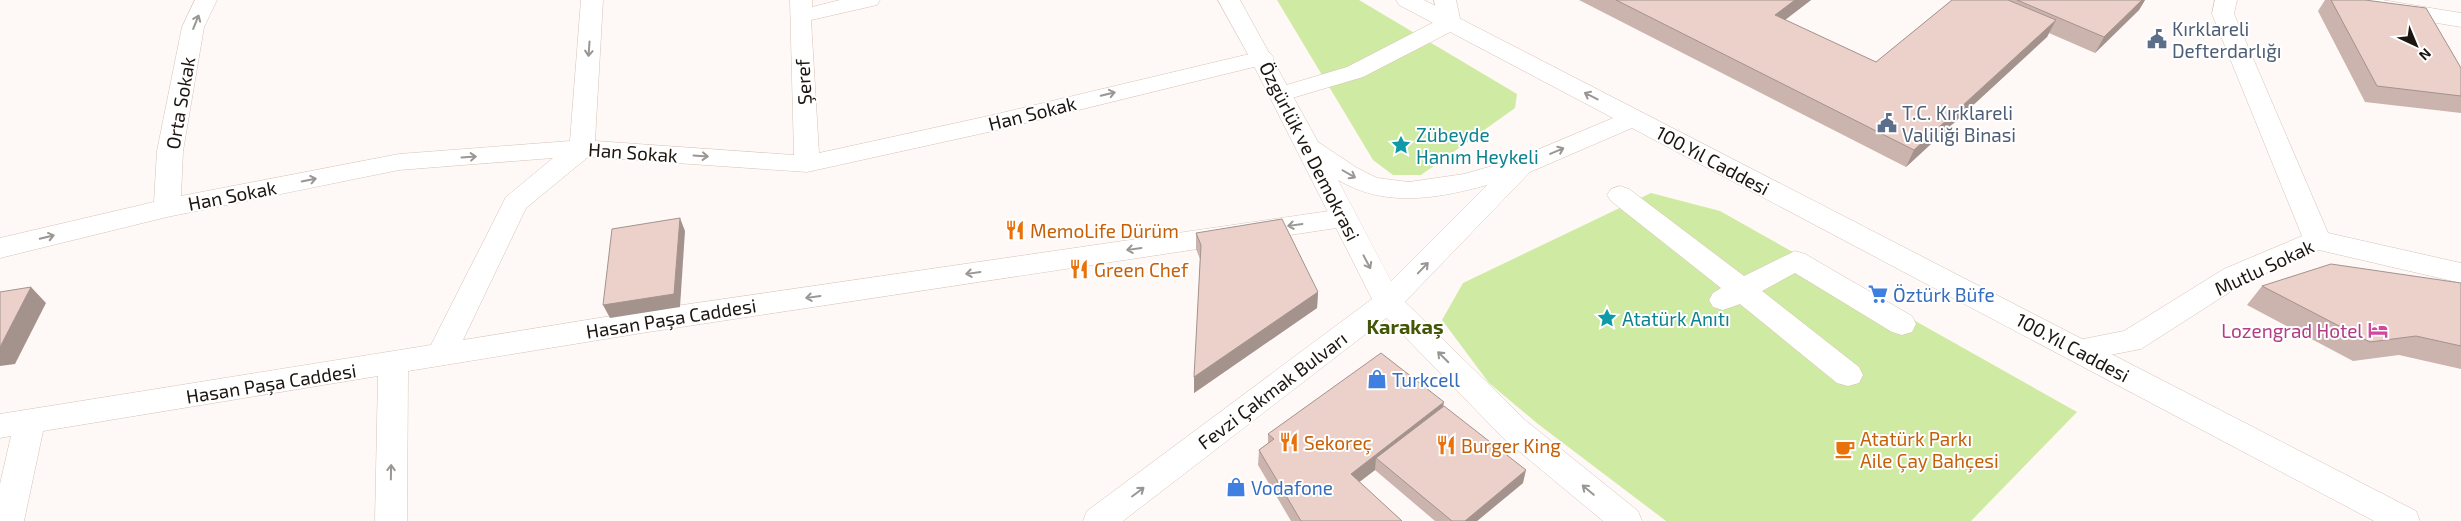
<svg xmlns="http://www.w3.org/2000/svg" width="2461" height="521" font-family="'Exo 2',sans-serif">
	<style>
		.green { fill: #cfeaa2 }
		.lines { fill: none; stroke-linecap: round; stroke-linejoin: round }
		.pedestrian-casing { stroke: #d8c2b5; stroke-width: 1 }
		.minor-casing { stroke: #d8c2b5; stroke-width: 1 }
		.tertiary-casing { stroke: #d8c2b5; stroke-width: 1 }
		.pedestrian { fill: #fff; fill-rule: evenodd }
		.minor { fill: #fff; fill-rule: evenodd }
		.tertiary { fill: #fff; fill-rule: evenodd }
		.wall { fill: #cab4ad }
		.shaded-wall { fill: #a4928d }
		.building { fill: #ebd1c9; stroke: #a4928d }
		.oneway { stroke: #999693 }
		.labels { text-anchor: middle; dominant-baseline: central; stroke-width: 4; stroke-linejoin: round; paint-order: stroke }
		.service-label { font-size: 19px; fill: #4e5e75; stroke: #fff; text-anchor: start }
		.street-label { font-size: 19px; fill: #1c1510; stroke: #fff }
		.culture-label { font-size: 19px; fill: #0d838f; stroke: #fff; text-anchor: start }
		.food-label { font-size: 19px; fill: #c56008; stroke: #fff; text-anchor: start }
		.shop-label { font-size: 19px; fill: #366cbe; stroke: #fff; text-anchor: start }
		.hotel-label { font-size: 19px; fill: #b23c85; stroke: #fff; text-anchor: end }
		.neighbourhood-label { font-size: 20px; font-weight: bold; fill: #435506; stroke: #fff }
	</style>
	<rect width="100%" height="100%" fill="#fef9f6"/>
	<g class="green">
		<path d="M 1277,0 L 1359,0 L 1517,94 L 1515,108 L 1421,175 L 1393,175 L 1373,160 Z"/>
		<path d="M 1651,193 L 1720,211 L 2077,412 L 1971,521 L 1666,521 L 1538,424 L 1489,383 L 1442,320 L 1463,283 Z"/>
	</g>
	<g class="lines">
		<defs>
			<g id="pedestrian">
				<path d="M 1434,0 L 1456,0 L 1461,23 L 1458,28 L 1363,77 L 1282,101 L 1273,99 L 1270,94 L 1273,89 L 1347,67 L 1438,20 Z"/>
				<path d="M 1620,186 L 1629,189 L 1744,276 L 1795,251 L 1805,254 L 1912,316 L 1916,324 L 1912,332 L 1902,335 L 1892,332 L 1795,273 L 1762,291 L 1859,367 L 1863,375 L 1859,383 L 1848,386 L 1837,383 L 1740,304 L 1723,310 L 1713,307 L 1709,300 L 1713,293 L 1721,288 L 1611,201 L 1607,195 L 1611,189 Z"/>
			</g>
			<g id="minor">
				<path d="M 195,0 L 217,0 L 204,27 L 183,151 L 181,196 L 399,154 L 570,141 L 581,0 L 603,0 L 595,141 L 794,155 L 790,0 L 812,0 L 812,7 L 840,0 L 880,0 L 877,5 L 811,20 L 819,153 L 993,115 L 1262,51 L 1270,53 L 1274,58 L 1270,63 L 1262,65 L 993,131 L 807,172 L 588,157 L 526,208 L 463,340 L 648,310 L 1343,209 L 1352,212 L 1356,218 L 1352,224 L 1343,227 L 648,332 L 408,371 L 407,521 L 375,521 L 378,376 L 43,431 L 24,521 L 0,521 L 0,484 L 11,436 L 0,438 L 0,414 L 431,345 L 506,197 L 553,158 L 399,170 L 167,217 L 0,258 L 0,238 L 154,202 L 157,151 L 182,27 Z"/>
				<path d="M 2215,0 L 2237,0 L 2234,14 L 2328,233 L 2461,263 L 2461,283 L 2319,250 L 2244,283 L 2141,349 L 2078,361 L 2068,358 L 2063,350 L 2068,342 L 2124,331 L 2224,269 L 2302,236 L 2212,14 Z"/>
				<path d="M 2331,0 L 2382,0 L 2461,13 L 2461,27 L 2342,7 L 2334,5 Z"/>
				<path d="M 1388,292 L 1398,295 L 1525,420 L 1638,511 L 1642,521 L 1603,521 L 1503,438 L 1378,309 L 1374,302 L 1378,295 Z"/>
			</g>
			<path id="tertiary" d="M 1218,0 L 1240,0 L 1318,142 L 1357,168 L 1377,178 L 1409,182 L 1464,174 L 1513,160 L 1613,118 L 1399,5 L 1396,0 L 1424,0 L 2416,511 L 2420,521 L 2374,521 L 1632,128 L 1530,172 L 1398,309 L 1123,521 L 1083,521 L 1087,511 L 1372,299 L 1250,58 ZM 1338,180 C 1385,208 1436,199 1487,185 L 1391,281 Z"/>
		</defs>
		<use href="#pedestrian" class="pedestrian-casing"/>
		<use href="#minor" class="minor-casing"/>
		<use href="#tertiary" class="tertiary-casing"/>
		<use href="#pedestrian" class="pedestrian"/>
		<use href="#minor" class="minor"/>
		<use href="#tertiary" class="tertiary"/>
	</g>
	<g class="wall">
		<path d="M 1579,0 L 1811,0 L 1785,20 L 1876,62 L 1952,0 L 2145,0 L 2139,10 L 2095,53 L 2049,33 L 2047,37 L 1906,167 Z"/>
		<path d="M 2325,0 L 2365,0 L 2461,68 L 2461,113 L 2365,102 L 2318,11 Z"/>
		<path d="M 1196,233 L 1318,292 L 1317,308 L 1194,393 L 1200,259 L 1196,249 Z"/>
		<path d="M 2461,283 L 2461,369 L 2399,355 L 2353,361 L 2247,305 L 2262,286 Z"/>
		<path d="M 1444,406 L 1523,483 L 1477,521 L 1435,521 L 1375,470 L 1359,482 L 1402,521 L 1291,521 L 1258,465 L 1259,450 L 1268,443 L 1268,434 Z"/>
	</g>
	<g class="shaded-wall">
		<path d="M 1795,0 L 1811,0 L 1769,32 L 1775,15 Z"/>
		<path d="M 2142,0 L 2145,0 L 2139,10 L 2095,53 L 2104,37 Z"/>
		<path d="M 2056,20 L 2047,37 L 1906,167 L 1914,150 Z"/>
		<path d="M 680,218 L 685,231 L 680,307 L 610,318 L 603,305 Z"/>
		<path d="M 31,287 L 46,303 L 15,364 L 0,366 L 0,347 Z"/>
		<path d="M 1318,292 L 1317,308 L 1194,393 L 1194,377 Z"/>
		<path d="M 1444,402 L 1441,418 L 1376,458 L 1375,470 L 1349,490 L 1351,474 Z"/>
		<path d="M 1526,470 L 1523,483 L 1477,521 L 1465,521 Z"/>
	</g>
	<g class="building">
		<path d="M 1616,0 L 1795,0 L 1775,15 L 1876,62 L 1952,0 L 2008,0 L 2056,20 L 1914,150 Z"/>
		<path d="M 2017,0 L 2142,0 L 2104,37 Z"/>
		<path d="M 2331,0 L 2365,0 L 2426,8 L 2461,68 L 2461,96 L 2377,86 Z"/>
		<path d="M 680,218 L 674,294 L 603,305 L 612,229 Z"/>
		<path d="M 1282,219 L 1318,292 L 1194,377 L 1201,245 L 1196,233 Z"/>
		<path d="M 2331,264 L 2461,283 L 2461,346 L 2416,336 L 2370,342 L 2262,286 Z"/>
		<path d="M 31,287 L 0,347 L 0,292 Z"/>
		<path d="M 1381,353 L 1444,402 L 1351,474 L 1402,521 L 1301,521 L 1259,450 L 1274,439 L 1268,434 Z"/>
		<path d="M 1444,406 L 1526,470 L 1465,521 L 1452,521 L 1376,458 Z"/>
	</g>
	<defs><path id="oneway-shaft" d="M-6 0H5M1.5-3L5.5 0L1.5 3" fill="none" stroke-width="1.6" stroke-linecap="round" stroke-linejoin="round" transform="scale(1.25)"/></defs>
	<g class="oneway">
		<use href="#oneway-shaft" transform="translate(196 22) rotate(-68)"/>
		<use href="#oneway-shaft" transform="translate(589 49) rotate(94)"/>
		<use href="#oneway-shaft" transform="translate(1108 94) rotate(-14)"/>
		<use href="#oneway-shaft" transform="translate(1591 96) rotate(-153)"/>
		<use href="#oneway-shaft" transform="translate(1557 151) rotate(-23)"/>
		<use href="#oneway-shaft" transform="translate(701 156) rotate(4)"/>
		<use href="#oneway-shaft" transform="translate(469 157) rotate(-4)"/>
		<use href="#oneway-shaft" transform="translate(1349 174) rotate(30)"/>
		<use href="#oneway-shaft" transform="translate(309 180) rotate(-11)"/>
		<use href="#oneway-shaft" transform="translate(1295 225) rotate(172)"/>
		<use href="#oneway-shaft" transform="translate(47 237) rotate(-13)"/>
		<use href="#oneway-shaft" transform="translate(1134 249) rotate(172)"/>
		<use href="#oneway-shaft" transform="translate(1367 262) rotate(62)"/>
		<use href="#oneway-shaft" transform="translate(1423 268) rotate(-46)"/>
		<use href="#oneway-shaft" transform="translate(973 273) rotate(172)"/>
		<use href="#oneway-shaft" transform="translate(813 297) rotate(172)"/>
		<use href="#oneway-shaft" transform="translate(1443 357) rotate(-135)"/>
		<use href="#oneway-shaft" transform="translate(391 472) rotate(-89)"/>
		<use href="#oneway-shaft" transform="translate(1588 490) rotate(-140)"/>
		<use href="#oneway-shaft" transform="translate(1138 492) rotate(-37)"/>
	</g>
	<defs>
		<symbol id="civic-bare" viewBox="-9 -9 18 18"><path d="M-.6-6.5H3V-4.5H.6V-3L4-1V1h2V6H-6V1h2V-1L-.6-3ZM-1.2 2.5V6h2.4V2.5Z" fill="#5c6f8a" stroke="#fff" stroke-width="2.5" paint-order="stroke"/></symbol>
		<symbol id="sight-bare" viewBox="-9 -9 18 18"><path d="M0-6L1.8-2.2L6-1.7L2.9 1.2L3.7 5.4L0 3.3L-3.7 5.4L-2.9 1.2L-6-1.7L-1.8-2.2Z" fill="#0f9aa8" stroke="#fff" stroke-width="2.5" paint-order="stroke"/></symbol>
		<symbol id="restaurant-bare" viewBox="-9 -9 18 18"><path d="M-5-6h1v4h1v-4h1v4h1v-4h1v5L-1.5 .5V6h-2V.5L-5-1ZM5-6V6H3V1.5H1.5Q1.5-4 5-6Z" fill="#e8710a" stroke="#fff" stroke-width="2.5" paint-order="stroke"/></symbol>
		<symbol id="supermarket-bare" viewBox="-9 -9 18 18"><path d="M-6-5.5h2.5l.6 2H6L4.5 2H-2.5L-4.4-4H-6ZM-1.5 3.2a1.3 1.3 0 1 0 .1 0ZM3 3.2a1.3 1.3 0 1 0 .1 0Z" fill="#3f7fe0" stroke="#fff" stroke-width="2.5" paint-order="stroke"/></symbol>
		<symbol id="hotel-bare" viewBox="-9 -9 18 18"><path d="M-6-4.5h1.5V1H6V5H4.5V3h-9V5H-6ZM-4 0a1.8 1.8 0 1 1 3.6 0ZM.5 0V-2.5h3Q6-2.5 6 0Z" fill="#d1479c" stroke="#fff" stroke-width="2.5" paint-order="stroke"/></symbol>
		<symbol id="shop-bare" viewBox="-9 -9 18 18"><path d="M-5-2.5h2.3a2.7 3.5 0 0 1 5.4 0H5L5.5 6h-11ZM-1.5-2.5h3a1.5 2.3 0 0 0-3 0Z" fill="#3f7fe0" stroke="#fff" stroke-width="2.5" paint-order="stroke"/></symbol>
		<symbol id="cafe-bare" viewBox="-9 -9 18 18"><path d="M-5.5-4.5H6V0H3Q3 3.5 0 3.5H-2.5Q-5.5 3.5-5.5 0ZM3-3.2v2h1.7v-2ZM-6 4.5H4V6H-6Z" fill="#e8710a" stroke="#fff" stroke-width="2.5" paint-order="stroke"/></symbol>
	</defs>
	<g fill-rule="evenodd">
		<use href="#civic-bare" x="2143" y="25" width="28" height="28"/>
		<use href="#civic-bare" x="1873" y="109" width="28" height="28"/>
		<use href="#sight-bare" x="1387" y="131" width="28" height="28"/>
		<use href="#restaurant-bare" x="1001" y="216" width="28" height="28"/>
		<use href="#restaurant-bare" x="1065" y="255" width="28" height="28"/>
		<use href="#supermarket-bare" x="1864" y="280" width="28" height="28"/>
		<use href="#sight-bare" x="1593" y="304" width="28" height="28"/>
		<use href="#hotel-bare" x="2364" y="316" width="28" height="28"/>
		<use href="#shop-bare" x="1363" y="365" width="28" height="28"/>
		<use href="#restaurant-bare" x="1275" y="428" width="28" height="28"/>
		<use href="#restaurant-bare" x="1432" y="431" width="28" height="28"/>
		<use href="#cafe-bare" x="1831" y="435" width="28" height="28"/>
		<use href="#shop-bare" x="1222" y="473" width="28" height="28"/>
	</g>
	<g class="labels">
		<g class="service-label">
			<text x="2172" y="28">Kırklareli<tspan x="2172" dy="22">Defterdarlığı</tspan></text>
			<text x="1902" y="112">T.C. Kırklareli<tspan x="1902" dy="22">Valiliği Binasi</tspan></text>
		</g>
		<g class="street-label">
			<text transform="translate(803 82) rotate(-93)">Şeref</text>
			<text transform="translate(180 103) rotate(-80)">Orta Sokak</text>
			<text transform="translate(1032 113) rotate(-14)">Han Sokak</text>
			<text transform="translate(1310 151) rotate(63)">Özgürlük ve Demokrasi</text>
			<text transform="translate(633 152) rotate(4)">Han Sokak</text>
			<text transform="translate(1713 160) rotate(28)">100.Yıl Caddesi</text>
			<text transform="translate(232 195) rotate(-11)">Han Sokak</text>
			<text transform="translate(2264 267) rotate(-25)">Mutlu Sokak</text>
			<text transform="translate(671 318) rotate(-9)">Hasan Paşa Caddesi</text>
			<text transform="translate(2073 347) rotate(28)">100.Yıl Caddesi</text>
			<text transform="translate(271 383) rotate(-9)">Hasan Paşa Caddesi</text>
			<text transform="translate(1272 390) rotate(-37)">Fevzi Çakmak Bulvarı</text>
		</g>
		<g class="culture-label">
			<text x="1416" y="134">Zübeyde<tspan x="1416" dy="22">Hanım Heykeli</tspan></text>
			<text x="1622" y="318">Atatürk Anıtı</text>
		</g>
		<g class="food-label">
			<text x="1030" y="230">MemoLife Dürüm</text>
			<text x="1094" y="269">Green Chef</text>
			<text x="1860" y="438">Atatürk Parkı<tspan x="1860" dy="22">Aile Çay Bahçesi</tspan></text>
			<text x="1304" y="442">Sekoreç</text>
			<text x="1461" y="445">Burger King</text>
		</g>
		<g class="shop-label">
			<text x="1893" y="294">Öztürk Büfe</text>
			<text x="1392" y="379">Turkcell</text>
			<text x="1251" y="487">Vodafone</text>
		</g>
		<g class="hotel-label">
			<text x="2363" y="330">Lozengrad Hotel</text>
		</g>
		<g class="neighbourhood-label">
			<text x="1405" y="326">Karakaş</text>
		</g>
	</g>
	<g transform="translate(2416 45) rotate(136)" stroke="#ffffff" stroke-width="4" paint-order="stroke">
	<path d="M0-4L9 19L0 12L-9 19Z" fill="#1c1510"/>
	<text y="-8" font-size="14" font-weight="bold" text-anchor="middle" fill="#1c1510">N</text>
	</g>
</svg>
